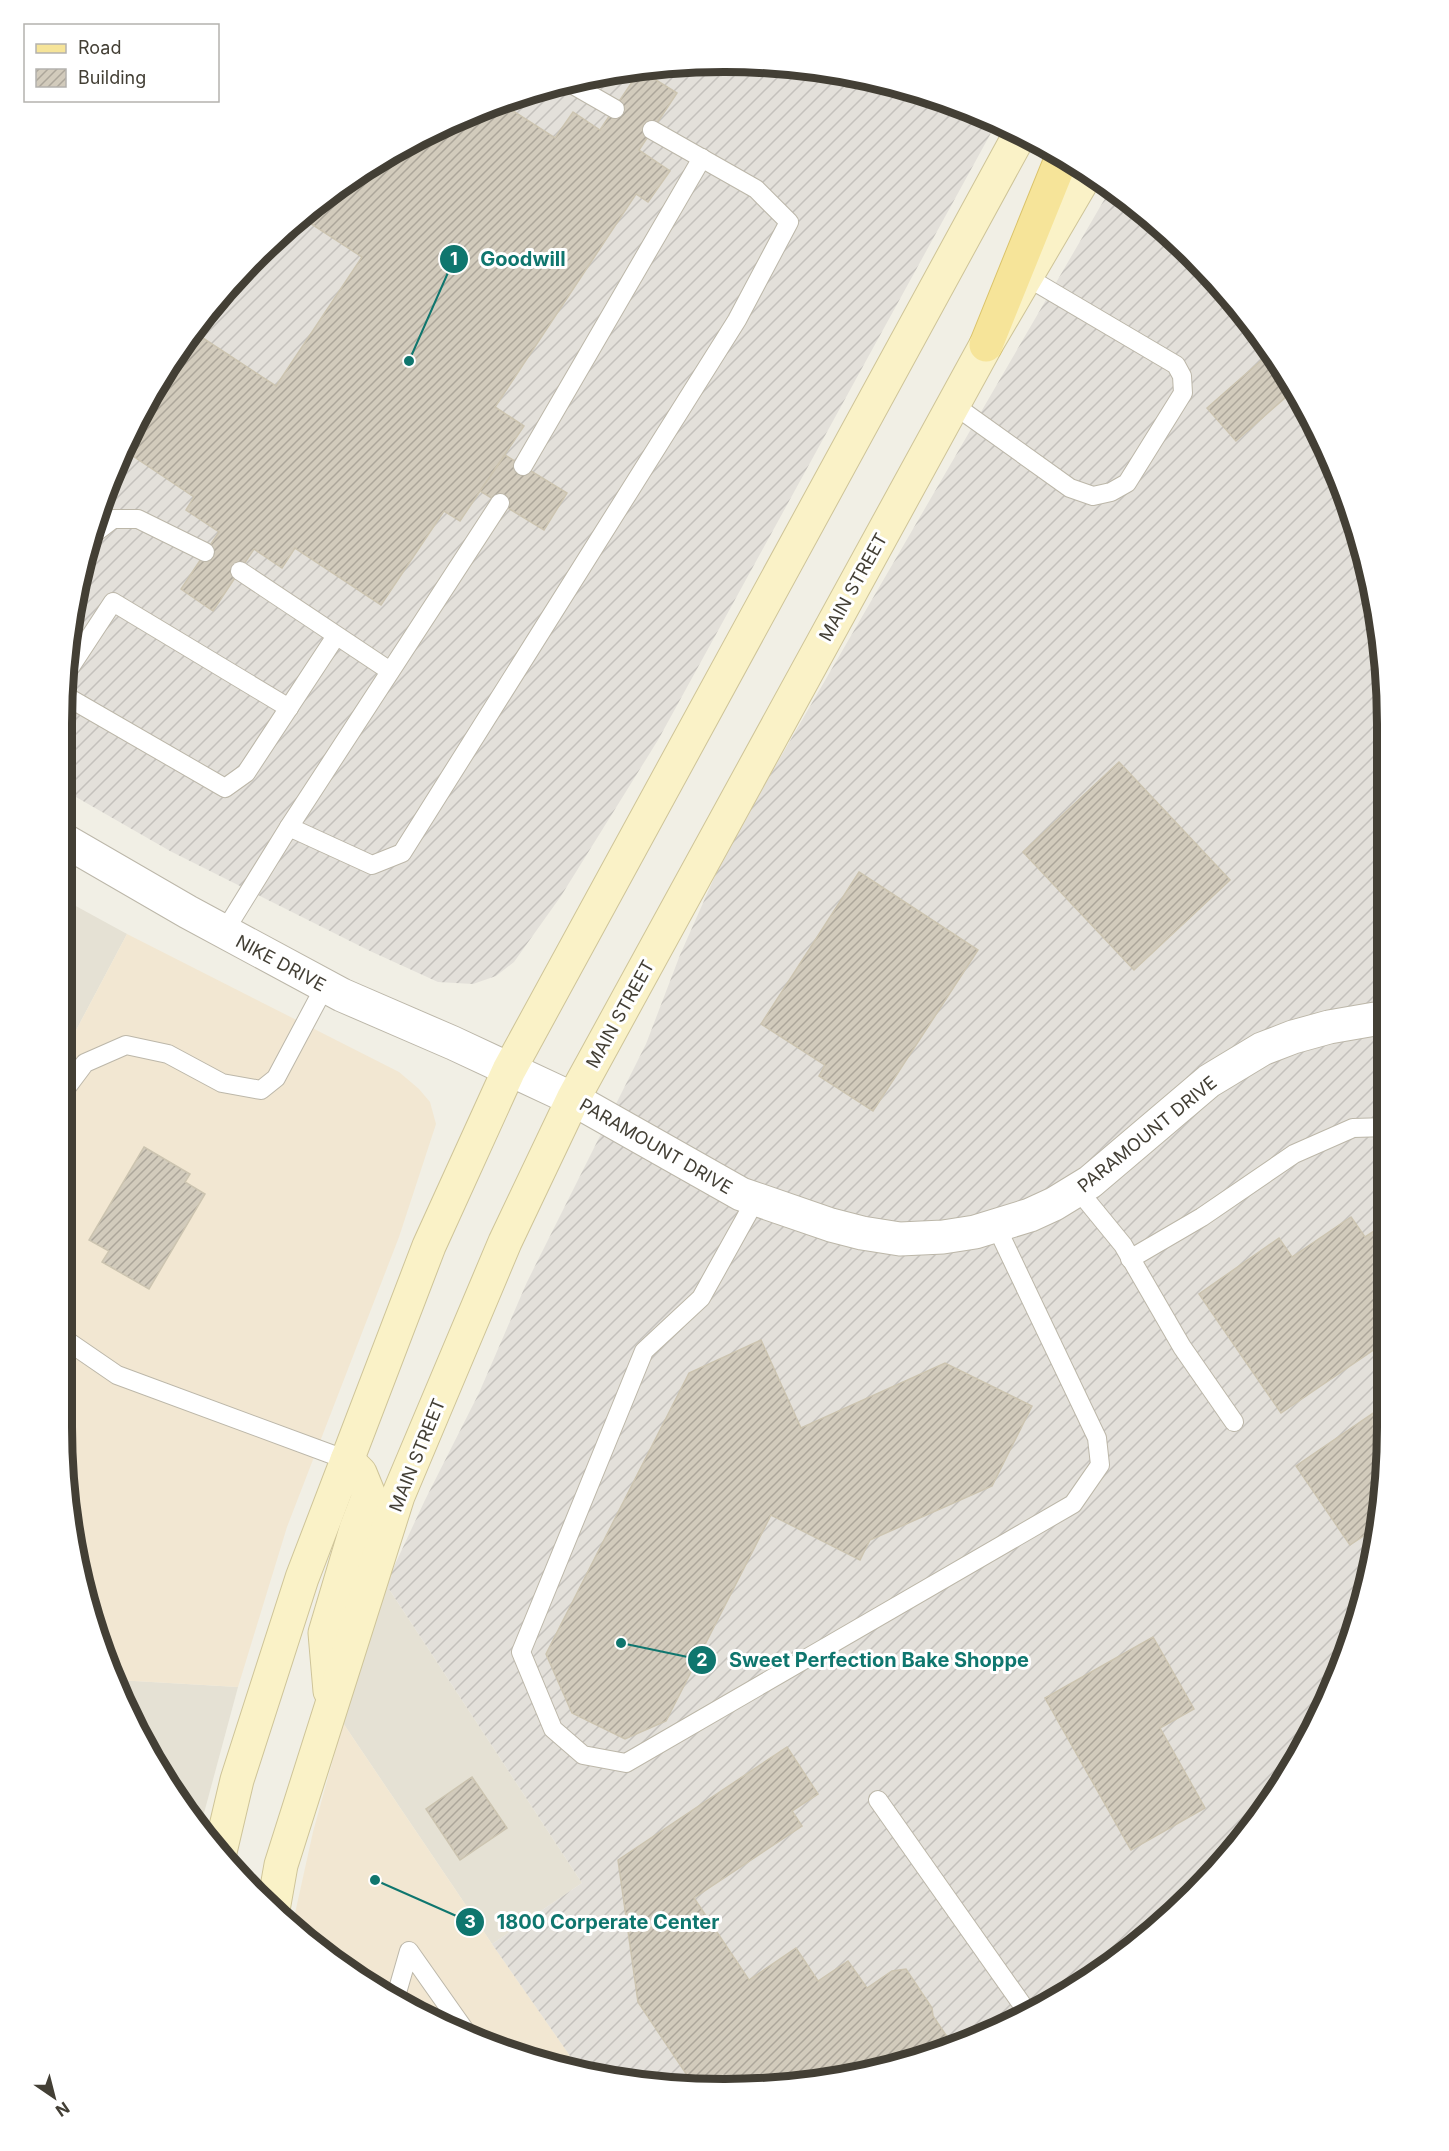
<svg xmlns="http://www.w3.org/2000/svg" width="1449" height="2151" font-family="Inter,sans-serif">
	<style>
		.residential { fill: #e5e1d4 }
		.commercial { fill: #f2e7d2 }
		.industrial { fill: url(#industrial-furrows) }
		.building { fill: url(#building-hatch); stroke: #ccc4b0; stroke-width: 1.5 }
		.lines { fill: none; stroke-linecap: round; stroke-linejoin: round }
		.lane-casing { stroke: #bcb7a9; stroke-width: 20 }
		.street-casing { stroke: #bcb7a9; stroke-width: 35 }
		.secondary-casing { stroke: #cec498; stroke-width: 35 }
		.primary-casing { stroke: #dac36b; stroke-width: 35 }
		.lane { stroke: #fff; stroke-width: 18 }
		.street { stroke: #fff; stroke-width: 33 }
		.secondary { stroke: #faf2c7; stroke-width: 33 }
		.primary { stroke: #f6e499; stroke-width: 33 }
		.labels { text-anchor: middle; dominant-baseline: central; stroke-width: 6; stroke-linejoin: round; paint-order: stroke }
		.street-label { font-size: 18px; fill: #433f35; stroke: #fff }
		.rim { fill: none; stroke: #433f35; stroke-width: 8 }
		.leader { fill: none; stroke: #0f766e; stroke-width: 2 }
		.callout-dot { fill: #0f766e; stroke: #fff; stroke-width: 2 }
		.mark-label { font-size: 18px; text-anchor: middle; font-weight: bold; fill: #fff }
		.callout-label { font-size: 20px; text-anchor: middle; font-weight: bold; fill: #0f766e; stroke: #fff; stroke-width: 6; stroke-linejoin: round; paint-order: stroke }
	</style>
	<defs>
		<pattern id="industrial-furrows" width="10" height="10" patternUnits="userSpaceOnUse" patternTransform="scale(1.5)"><rect width="10" height="10" fill="#e3e0da"/><path d="M-1 1l2-2M0 10L10 0M9 11l2-2" fill="none" stroke="#c4c1bc"/></pattern>
		<pattern id="building-hatch" width="6" height="6" patternUnits="userSpaceOnUse" patternTransform="scale(1.5)"><rect width="6" height="6" fill="#d2cbbc"/><path d="M-1 1l2-2M0 6l6-6M5 7l2-2" fill="none" stroke="#aca69a"/></pattern>
	</defs>
	<rect width="100%" height="100%" fill="#f1efe5"/>
	<g class="residential">
		<path d="M 63,899 L 127,934 L 64,1053 Z"/>
		<path d="M 387,1586 L 582,1883 L 492,1944 L 343,1723 Z"/>
		<path d="M 117,1680 L 238,1687 L 200,1828 L 173,1795 Z"/>
	</g>
	<g class="commercial">
		<path d="M 127,934 L 399,1072 L 419,1089 L 430,1102 L 436,1124 L 399,1237 L 287,1527 L 238,1687 L 117,1680 L 97,1639 L 67,1513 L 64,1053 Z"/>
		<path d="M 343,1723 L 492,1944 L 582,2073 L 471,2039 L 321,1952 L 292,1927 L 313,1832 Z"/>
	</g>
	<g class="industrial">
		<path d="M 724,62 L 854,74 L 978,112 L 997,122 L 658,740 L 561,896 L 514,962 L 496,976 L 473,984 L 438,982 L 370,951 L 170,851 L 62,789 L 62,724 L 74,595 L 130,431 L 198,321 L 255,256 L 356,173 L 470,112 L 595,74 Z"/>
		<path d="M 1111,188 L 1193,255 L 1276,356 L 1337,470 L 1375,595 L 1388,725 L 1387,1427 L 1375,1556 L 1319,1720 L 1276,1795 L 1194,1895 L 1056,2001 L 938,2054 L 854,2077 L 681,2088 L 595,2077 L 582,2073 L 492,1944 L 582,1883 L 387,1586 L 391,1573 L 425,1500 L 479,1393 L 527,1282 L 646,1044 L 680,955 L 726,851 Z"/>
	</g>
	<g class="building">
		<path d="M 640,70 L 677,93 L 639,150 L 670,171 L 648,202 L 636,194 L 495,407 L 524,426 L 460,521 L 444,511 L 381,605 L 295,548 L 282,568 L 254,549 L 213,611 L 181,589 L 219,532 L 186,510 L 194,497 L 124,450 L 200,336 L 276,386 L 362,257 L 302,218 L 356,173 L 470,112 L 501,103 L 555,138 L 573,112 L 600,130 Z"/>
		<path d="M 1272,351 L 1294,390 L 1236,441 L 1207,408 Z"/>
		<path d="M 505,455 L 567,493 L 544,530 L 480,491 Z"/>
		<path d="M 1119,762 L 1230,880 L 1134,970 L 1023,852 Z"/>
		<path d="M 859,872 L 978,950 L 873,1111 L 819,1076 L 825,1065 L 761,1024 Z"/>
		<path d="M 144,1147 L 190,1174 L 185,1182 L 205,1194 L 149,1289 L 102,1262 L 109,1251 L 89,1240 Z"/>
		<path d="M 1351,1217 L 1365,1237 L 1388,1222 L 1388,1340 L 1281,1413 L 1199,1294 L 1279,1238 L 1292,1257 Z"/>
		<path d="M 761,1340 L 801,1428 L 945,1363 L 1032,1406 L 992,1486 L 870,1540 L 860,1560 L 771,1515 L 666,1721 L 625,1739 L 572,1713 L 546,1654 L 689,1373 Z"/>
		<path d="M 1388,1403 L 1388,1426 L 1378,1526 L 1350,1545 L 1296,1466 Z"/>
		<path d="M 1153,1637 L 1194,1709 L 1160,1728 L 1205,1808 L 1131,1850 L 1045,1698 Z"/>
		<path d="M 787,1747 L 818,1794 L 792,1811 L 802,1826 L 694,1898 L 749,1980 L 796,1948 L 818,1981 L 848,1961 L 867,1988 L 892,1971 L 906,1969 L 932,2008 L 933,2016 L 954,2047 L 938,2054 L 854,2077 L 695,2087 L 638,2002 L 618,1860 Z"/>
		<path d="M 472,1777 L 507,1828 L 460,1860 L 426,1809 Z"/>
	</g>
	<g class="lines">
		<defs>
			<g id="lane">
				<path d="M 841,73 L 849,78 L 851,74"/>
				<path d="M 568,82 L 615,109"/>
				<path d="M 954,405 L 1070,488 L 1093,496 L 1111,492 L 1127,483 L 1183,393 L 1182,376 L 1176,365 L 1020,273"/>
				<path d="M 523,466 L 702,158"/>
				<path d="M 96,532 L 113,519 L 138,519 L 205,552"/>
				<path d="M 240,571 L 390,671"/>
				<path d="M 67,672 L 113,602 L 289,708"/>
				<path d="M 64,695 L 225,788 L 246,773 L 336,636"/>
				<path d="M 289,827 L 500,503"/>
				<path d="M 224,932 L 289,827 L 372,865 L 402,853 L 737,320 L 789,222 L 756,189 L 652,130"/>
				<path d="M 64,1091 L 85,1063 L 126,1045 L 168,1054 L 222,1083 L 261,1090 L 276,1078 L 325,986"/>
				<path d="M 1078,1190 L 1123,1245 L 1182,1347 L 1234,1422"/>
				<path d="M 756,1199 L 701,1298 L 644,1351 L 521,1652 L 553,1729 L 583,1755 L 626,1763 L 1073,1504 L 1100,1465 L 1097,1438 L 996,1226"/>
				<path d="M 1130,1259 L 1202,1217 L 1294,1154 L 1353,1128 L 1388,1127"/>
				<path d="M 66,1340 L 117,1375 L 347,1460"/>
				<path d="M 878,1800 L 1028,2013"/>
				<path d="M 396,1996 L 409,1951 L 471,2039"/>
			</g>
			<path id="street" d="M 62,839 L 188,912 L 342,995 L 453,1043 L 573,1099 L 741,1194 L 831,1225 L 862,1233 L 900,1239 L 943,1237 L 975,1232 L 1030,1215 L 1054,1204 L 1090,1182 L 1209,1081 L 1262,1049 L 1293,1037 L 1329,1027 L 1375,1019 L 1388,1019"/>
			<g id="secondary">
				<path d="M 330,1691 L 325,1633 L 356,1529 L 369,1495 L 360,1473 L 347,1460"/>
				<path d="M 220,1852 L 237,1780 L 302,1578 L 429,1246 L 509,1070 L 1020,134"/>
				<path d="M 273,1910 L 281,1865 L 398,1496 L 505,1242 L 573,1099 L 986,345 L 1088,171"/>
			</g>
			<path id="primary" d="M 986,345 L 1062,157"/>
		</defs>
		<use href="#lane" class="lane-casing"/>
		<use href="#street" class="street-casing"/>
		<use href="#secondary" class="secondary-casing"/>
		<use href="#primary" class="primary-casing"/>
		<use href="#lane" class="lane"/>
		<use href="#street" class="street"/>
		<use href="#secondary" class="secondary"/>
		<use href="#primary" class="primary"/>
	</g>
	<g class="labels">
		<g class="street-label">
			<text transform="translate(853 587) rotate(-61)">MAIN STREET</text>
			<text transform="translate(281 963) rotate(28)">NIKE DRIVE</text>
			<text transform="translate(620 1014) rotate(-61)">MAIN STREET</text>
			<text transform="translate(1147 1134) rotate(-39)">PARAMOUNT DRIVE</text>
			<text transform="translate(656 1146) rotate(30)">PARAMOUNT DRIVE</text>
			<text transform="translate(417 1455) rotate(-68)">MAIN STREET</text>
		</g>
	</g>
	<path d="M0 0H1449V2151H0ZM724 72H725A652 652 0 0 1 1377 724V1427A652 652 0 0 1 725 2079H724A652 652 0 0 1 72 1427V724A652 652 0 0 1 724 72Z" fill="#fff" fill-rule="evenodd"/>
	<path class="rim" d="M724 72H725A652 652 0 0 1 1377 724V1427A652 652 0 0 1 725 2079H724A652 652 0 0 1 72 1427V724A652 652 0 0 1 724 72Z"/>
	<path class="leader" d="M409 361L454 259M621 1643L702 1660M375 1880L470 1922"/>
	<g class="callout-dot">
		<circle cx="409" cy="361" r="6"/>
		<circle cx="621" cy="1643" r="6"/>
		<circle cx="375" cy="1880" r="6"/>
		<circle cx="454" cy="259" r="15"/>
		<circle cx="702" cy="1660" r="15"/>
		<circle cx="470" cy="1922" r="15"/>
	</g>
	<g class="mark-label">
		<text x="454" y="265">1</text>
		<text x="702" y="1666">2</text>
		<text x="470" y="1928">3</text>
	</g>
	<g class="callout-label">
		<text x="523" y="266">Goodwill</text>
		<text x="879" y="1667">Sweet Perfection Bake Shoppe</text>
		<text x="608" y="1929">1800 Corperate Center</text>
	</g>
	<rect x="24" y="24" width="195" height="78" fill="#ffffff" stroke="#b4b2ae" stroke-width="1.5"/>
	<rect x="36" y="44" width="30" height="9" fill="#f6e499" stroke="#b4b2ae" stroke-width="1.5"/>
	<text x="78" y="54" font-size="18" fill="#433f35">Road</text>
	<rect x="36" y="69" width="30" height="18" fill="url(#building-hatch)" stroke="#b4b2ae" stroke-width="1.5"/>
	<text x="78" y="84" font-size="18" fill="#433f35">Building</text>
	<g transform="translate(54 2097) rotate(145)" stroke="#ffffff" stroke-width="4.5" paint-order="stroke">
	<path d="M0-4.5L10 22L0 15L-10 22Z" fill="#433f35"/>
	<text y="-9" font-size="16" font-weight="bold" text-anchor="middle" fill="#433f35">N</text>
	</g>
</svg>
